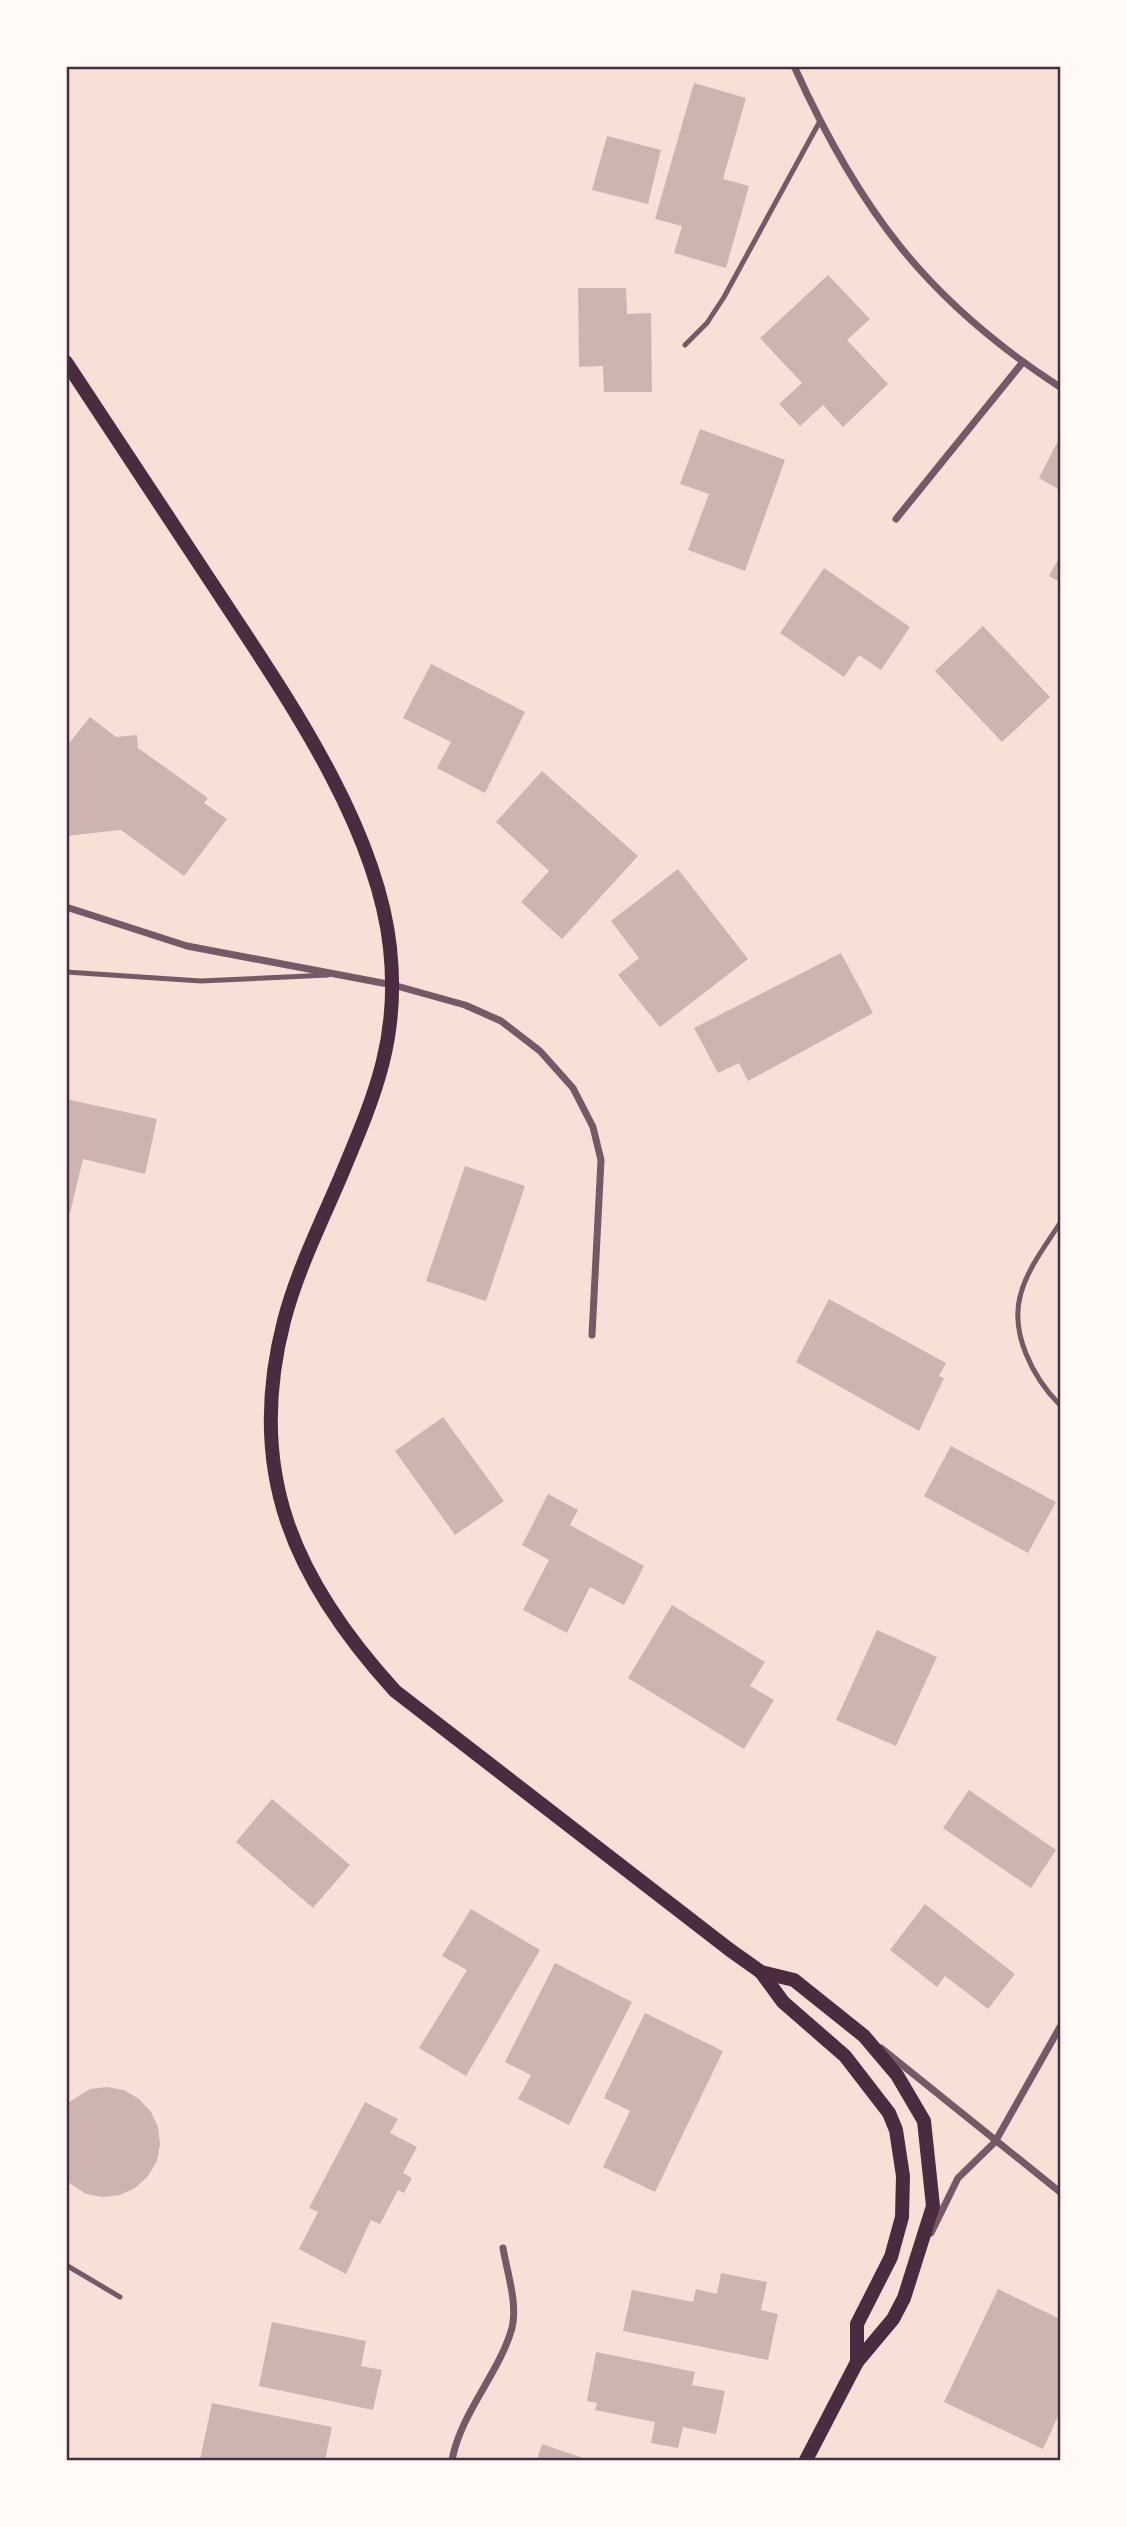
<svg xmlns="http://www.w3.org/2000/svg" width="1127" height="2527" font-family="'Source Sans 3',sans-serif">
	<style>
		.building { fill: #ccb4b1 }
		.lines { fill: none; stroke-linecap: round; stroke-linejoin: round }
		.service { stroke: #755966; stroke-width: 5 }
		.minor { stroke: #755966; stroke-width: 7 }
		.secondary { stroke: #4a2c40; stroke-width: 14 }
		.neatline { fill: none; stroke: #4a2c40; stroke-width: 2.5 }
	</style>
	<rect width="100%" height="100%" fill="#f7e1d7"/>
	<g class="building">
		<path d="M 694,83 L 746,98 L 723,179 L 749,186 L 726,268 L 674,253 L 682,226 L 655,219 Z"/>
		<path d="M 607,136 L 661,150 L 648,204 L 592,190 Z"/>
		<path d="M 828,275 L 870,319 L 847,340 L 888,384 L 843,427 L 823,405 L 800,426 L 779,404 L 802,383 L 760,338 Z"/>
		<path d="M 578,288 L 626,288 L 627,314 L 651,313 L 652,392 L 604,392 L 603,366 L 579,367 Z"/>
		<path d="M 700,429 L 785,460 L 745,571 L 688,550 L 709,494 L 680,484 Z"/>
		<path d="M 1060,437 L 1060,490 L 1039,478 Z"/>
		<path d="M 1060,556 L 1060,582 L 1049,576 Z"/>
		<path d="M 824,568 L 910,627 L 881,670 L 859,655 L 844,677 L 780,633 Z"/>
		<path d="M 983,626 L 1050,697 L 1002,742 L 935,671 Z"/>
		<path d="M 431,664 L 525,712 L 485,793 L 437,768 L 451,742 L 403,718 Z"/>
		<path d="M 90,717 L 116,737 L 137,735 L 138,748 L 208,798 L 204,803 L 227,819 L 184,876 L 121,830 L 66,836 L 66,747 Z"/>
		<path d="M 542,771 L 638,856 L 562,939 L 521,902 L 549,871 L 496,822 Z"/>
		<path d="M 678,869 L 748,959 L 660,1027 L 618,975 L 639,958 L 611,921 Z"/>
		<path d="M 841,953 L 873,1013 L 748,1081 L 739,1063 L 718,1073 L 694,1028 Z"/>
		<path d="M 66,1099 L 157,1119 L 145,1174 L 83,1159 L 70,1213 L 66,1212 Z"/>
		<path d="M 465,1166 L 525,1186 L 486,1301 L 426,1281 Z"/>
		<path d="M 829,1299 L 946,1363 L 939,1376 L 944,1378 L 919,1431 L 796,1362 Z"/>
		<path d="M 443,1417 L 504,1501 L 455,1535 L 395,1451 Z"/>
		<path d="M 951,1446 L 1056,1502 L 1028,1553 L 924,1496 Z"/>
		<path d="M 548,1494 L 578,1510 L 570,1525 L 644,1566 L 624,1605 L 590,1587 L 567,1633 L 523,1610 L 549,1560 L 522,1545 Z"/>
		<path d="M 672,1605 L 765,1662 L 750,1686 L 774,1700 L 744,1749 L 628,1678 Z"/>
		<path d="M 877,1630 L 937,1657 L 896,1746 L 836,1720 Z"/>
		<path d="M 969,1790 L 1056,1850 L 1031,1888 L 943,1828 Z"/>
		<path d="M 272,1799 L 350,1865 L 313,1908 L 236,1842 Z"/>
		<path d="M 925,1904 L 1015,1974 L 988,2009 L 945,1976 L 937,1987 L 890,1950 Z"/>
		<path d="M 471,1909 L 540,1950 L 466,2076 L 419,2048 L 467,1970 L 442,1956 Z"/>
		<path d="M 555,1963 L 632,2002 L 569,2125 L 518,2099 L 531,2075 L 505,2062 Z"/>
		<path d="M 645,2013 L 723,2051 L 655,2192 L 603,2167 L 630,2111 L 604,2098 Z"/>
		<path d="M 107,2087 L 124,2090 L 139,2099 L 151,2112 L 158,2127 L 160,2144 L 157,2161 L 148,2176 L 135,2188 L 120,2195 L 103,2197 L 86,2194 L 66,2181 L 66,2104 L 90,2089 Z"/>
		<path d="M 365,2102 L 398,2119 L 390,2133 L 417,2147 L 403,2173 L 412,2178 L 404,2193 L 398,2190 L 380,2224 L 371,2220 L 346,2274 L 299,2249 L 318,2212 L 309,2208 Z"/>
		<path d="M 721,2273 L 767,2282 L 761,2310 L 778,2314 L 768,2360 L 623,2331 L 632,2290 L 693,2302 L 696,2289 L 717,2294 Z"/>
		<path d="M 998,2289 L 1060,2319 L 1060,2412 L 1043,2449 L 944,2402 Z"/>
		<path d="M 272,2322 L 366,2341 L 361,2366 L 382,2370 L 373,2410 L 259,2386 Z"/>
		<path d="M 596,2352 L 695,2372 L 692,2385 L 725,2391 L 716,2434 L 683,2427 L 678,2448 L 651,2443 L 655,2422 L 595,2410 L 597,2403 L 587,2401 Z"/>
		<path d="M 212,2403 L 332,2427 L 325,2460 L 200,2460 Z"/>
		<path d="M 542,2444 L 589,2460 L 537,2460 Z"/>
	</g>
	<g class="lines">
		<g class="service">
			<path d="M 685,345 L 707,323 L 724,297 L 820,121"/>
			<path d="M 66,972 L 201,981 L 328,975"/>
			<path d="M 1060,1223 C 1046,1245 1028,1268 1021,1293 C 1009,1332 1033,1378 1060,1405"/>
			<path d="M 66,2265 L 120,2297"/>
		</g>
		<g class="minor">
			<path d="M 794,66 C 859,210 927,301 1060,387"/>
			<path d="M 896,519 L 1023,362"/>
			<path d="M 66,907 L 187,946 L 393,985 L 465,1005 L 501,1021 L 540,1051 L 573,1088 L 593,1127 L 601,1160 L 592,1335"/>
			<path d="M 881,2048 L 1060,2192"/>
			<path d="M 931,2233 L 958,2178 L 995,2142 L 1060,2027"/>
			<path d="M 452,2460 C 461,2412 499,2374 512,2328 C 518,2304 507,2272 503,2248"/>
		</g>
		<g class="secondary">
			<path d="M 66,362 C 117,439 167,515 217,591 C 284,693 377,825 390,948 C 400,1038 375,1095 341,1176 C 321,1223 297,1271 284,1321 C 245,1472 294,1580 395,1691 L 730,1950 L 761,1972 L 794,1980 L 864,2036 L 897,2075 L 924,2121 L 933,2206 L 904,2298 L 893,2319 L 857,2362 L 806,2460"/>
			<path d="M 761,1972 L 783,2002 L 845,2056 L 889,2113 L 896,2130 L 903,2176 L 902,2217 L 891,2257 L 857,2324 L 857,2362"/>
		</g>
	</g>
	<rect width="1127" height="2527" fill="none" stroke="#fffaf5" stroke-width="136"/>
	<rect x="68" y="68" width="991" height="2391" class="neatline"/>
</svg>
